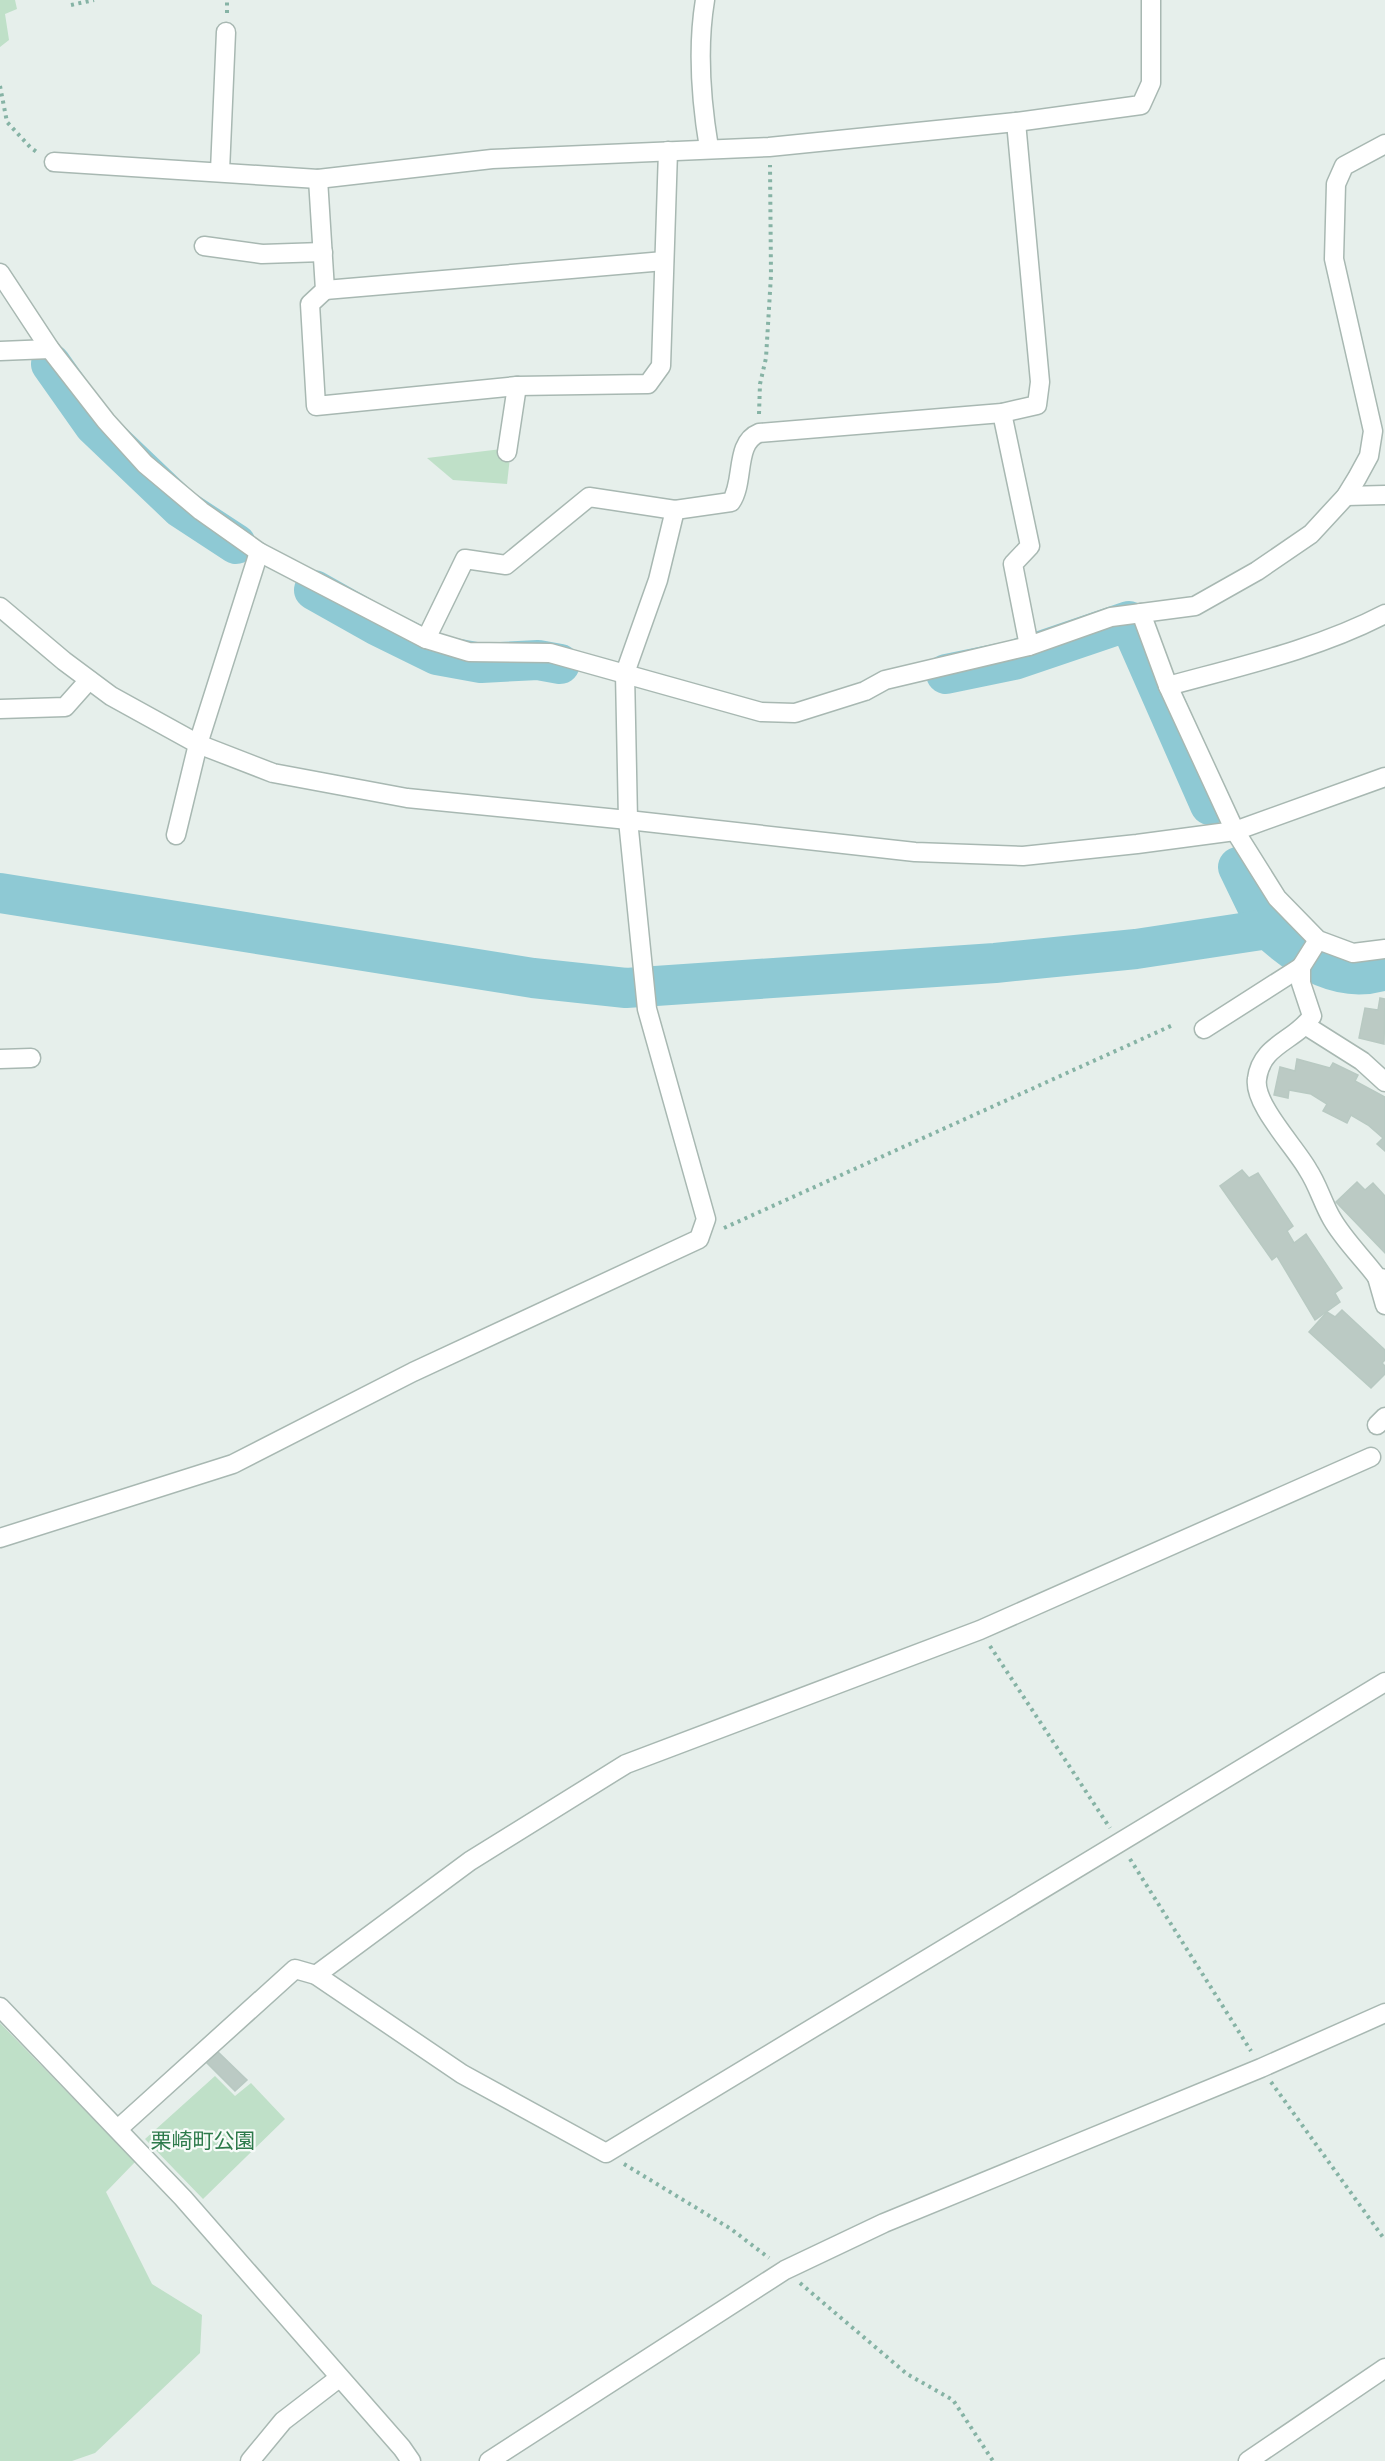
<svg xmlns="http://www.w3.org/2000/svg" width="1385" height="2461" font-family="'Alegreya Sans','Noto Sans JP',sans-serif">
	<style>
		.green { fill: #bfe0c8 }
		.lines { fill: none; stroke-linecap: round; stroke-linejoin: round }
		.river { stroke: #8ec9d4; stroke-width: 40 }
		.building { fill: #bbcac4; stroke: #b8c9c2; stroke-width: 1.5 }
		.minor-casing { stroke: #a8b8b2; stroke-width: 21 }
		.path { stroke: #86b3a5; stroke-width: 4; stroke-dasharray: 3 4.5; stroke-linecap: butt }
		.minor { stroke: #fff; stroke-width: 18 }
		.labels { text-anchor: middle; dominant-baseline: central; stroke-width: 4.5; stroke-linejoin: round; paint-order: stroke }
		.park-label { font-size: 21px; fill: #2d7a4b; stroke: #f7fbf9 }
	</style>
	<rect width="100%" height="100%" fill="#e6efeb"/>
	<g class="green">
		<path d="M 0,0 L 15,0 L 17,9 L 5,14 L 9,40 L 0,47 Z"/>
		<path d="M 511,448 L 507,484 L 453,480 L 427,458 Z"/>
		<path d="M 0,2023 L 135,2162 L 106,2192 L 152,2284 L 202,2315 L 200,2353 L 95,2453 L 72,2461 L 0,2461 Z"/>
		<path d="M 215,2076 L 235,2096 L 251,2083 L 285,2119 L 203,2199 L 145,2139 Z"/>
	</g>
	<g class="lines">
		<g class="river">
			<path d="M 51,364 L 94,425 L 181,508 L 236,544"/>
			<path d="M 314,590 L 378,626 L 437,655 L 481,663 L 538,660 L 560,664"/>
			<path d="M 946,674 L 1014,660 L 1129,621 L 1210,805"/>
			<path d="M 1238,867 L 1268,929"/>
			<path d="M 0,893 L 533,978 L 626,988 L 995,963 L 1136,949 L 1268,929 C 1299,958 1341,985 1385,970"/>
		</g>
	</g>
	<g class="building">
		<path d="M 1380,998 L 1385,999 L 1384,1044 L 1359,1038 L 1365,1008 L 1378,1010 Z"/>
		<path d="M 1297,1059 L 1330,1068 L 1333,1063 L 1358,1075 L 1355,1081 L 1385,1097 L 1385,1151 L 1377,1144 L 1383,1138 L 1368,1125 L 1351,1115 L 1347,1123 L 1323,1111 L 1327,1104 L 1311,1094 L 1289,1090 L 1288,1098 L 1274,1095 L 1280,1067 L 1295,1071 Z"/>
		<path d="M 1242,1170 L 1249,1178 L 1258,1173 L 1293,1226 L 1287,1231 L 1294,1243 L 1306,1234 L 1342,1288 L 1335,1293 L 1340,1302 L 1315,1320 L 1277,1256 L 1272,1260 L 1220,1186 Z"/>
		<path d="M 1357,1182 L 1365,1190 L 1373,1183 L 1385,1196 L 1385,1253 L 1336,1202 Z"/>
		<path d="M 1342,1310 L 1385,1350 L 1385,1360 L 1382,1363 L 1385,1366 L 1385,1374 L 1371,1388 L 1309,1332 L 1327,1312 L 1335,1317 Z"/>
		<path d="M 217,2051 L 247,2080 L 235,2091 L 206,2062 Z"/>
	</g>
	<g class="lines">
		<defs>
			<g id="minor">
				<path d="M 705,0 C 697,48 701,100 709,148"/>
				<path d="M 54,162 L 318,179 L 492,159 L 769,147 L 1016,122 L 1141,105 L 1151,83 L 1151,0"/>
				<path d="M 220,171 L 226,32"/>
				<path d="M 318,179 L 325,290 L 310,304 L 316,406 L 517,386 L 648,384 L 661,366 L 668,151"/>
				<path d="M 204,246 L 262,254 L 323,252"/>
				<path d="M 0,273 L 50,349 L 106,421 L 145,464 L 201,511 L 259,552 L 426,639 L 469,652 L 550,653 L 761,712 L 795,713 L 865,691 L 885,680 L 1029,646 L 1111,617 L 1195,606 L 1257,571 L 1311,534 L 1346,496 L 1357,478 L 1369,456 L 1373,431 L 1334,259 L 1336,184 L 1344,166 L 1385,144"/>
				<path d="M 325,290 L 664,261"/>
				<path d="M 0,351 L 50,349"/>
				<path d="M 1002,413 L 1030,546 L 1013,564 L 1029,646"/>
				<path d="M 507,452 L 517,386"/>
				<path d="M 1346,496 L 1385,495"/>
				<path d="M 0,607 L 64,661 L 111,696 L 198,744 L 273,773 L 407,798 L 628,820 L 915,852 L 1023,856 L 1137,844 L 1235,831 L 1385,777"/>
				<path d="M 1141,613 L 1168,686 L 1235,831 L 1277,898 L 1318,940 L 1353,953 L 1385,949"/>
				<path d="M 426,639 L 465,559 L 506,565 L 589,497 L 675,510"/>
				<path d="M 1168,686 C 1241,666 1318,649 1385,614"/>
				<path d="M 0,709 L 65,707 L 89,680"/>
				<path d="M 176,835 L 198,744 L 259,552"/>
				<path d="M 1318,940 L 1301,967 L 1301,983 L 1312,1016 C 1296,1041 1261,1044 1257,1079 C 1253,1104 1296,1148 1308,1170 C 1318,1185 1323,1204 1332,1219 C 1344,1240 1363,1258 1377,1277 L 1385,1279"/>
				<path d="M 1305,1025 L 1362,1061 L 1385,1082"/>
				<path d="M 1204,1029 L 1301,967"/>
				<path d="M 0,1059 L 31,1058"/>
				<path d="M 1377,1277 L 1385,1305"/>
				<path d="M 1377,1425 L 1385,1417"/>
				<path d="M 0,1538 L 233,1464 L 413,1372 L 699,1239 L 706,1219 L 647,1009 L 628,820 L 625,673 L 658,580 L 675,510 L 731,502 C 745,482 734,443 759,433 L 1002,413 L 1037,405 L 1040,382 L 1016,122"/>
				<path d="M 316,1975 L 470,1861 L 626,1764 L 980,1630 L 1371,1457"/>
				<path d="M 0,2007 L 183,2198 L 402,2448 L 411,2461"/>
				<path d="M 119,2128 L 295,1969 L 316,1975 L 462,2074 L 606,2153 L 1385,1682"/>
				<path d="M 250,2461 L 283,2421 L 339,2378"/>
				<path d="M 489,2461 L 785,2270 L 884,2223 L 1261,2068 L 1385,2013"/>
				<path d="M 1248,2461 L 1385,2368"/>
			</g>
		</defs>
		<use href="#minor" class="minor-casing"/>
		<g class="path">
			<path d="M 71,5 L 94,0"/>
			<path d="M 227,13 L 227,0"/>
			<path d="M 0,86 L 7,122 L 30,147 L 38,153"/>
			<path d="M 759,414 L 760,384 L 766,358 L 771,275 L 770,165"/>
			<path d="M 724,1228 L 1173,1025"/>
			<path d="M 990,1646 L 1110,1828"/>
			<path d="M 1130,1859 L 1251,2051"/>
			<path d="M 1271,2082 L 1385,2240"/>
			<path d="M 624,2164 L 731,2229 L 769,2258"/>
			<path d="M 800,2283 L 907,2374 L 953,2400 L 993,2461"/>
		</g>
		<use href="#minor" class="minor"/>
	</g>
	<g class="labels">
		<g class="park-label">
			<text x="203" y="2141">栗崎町公園</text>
		</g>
	</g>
</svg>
